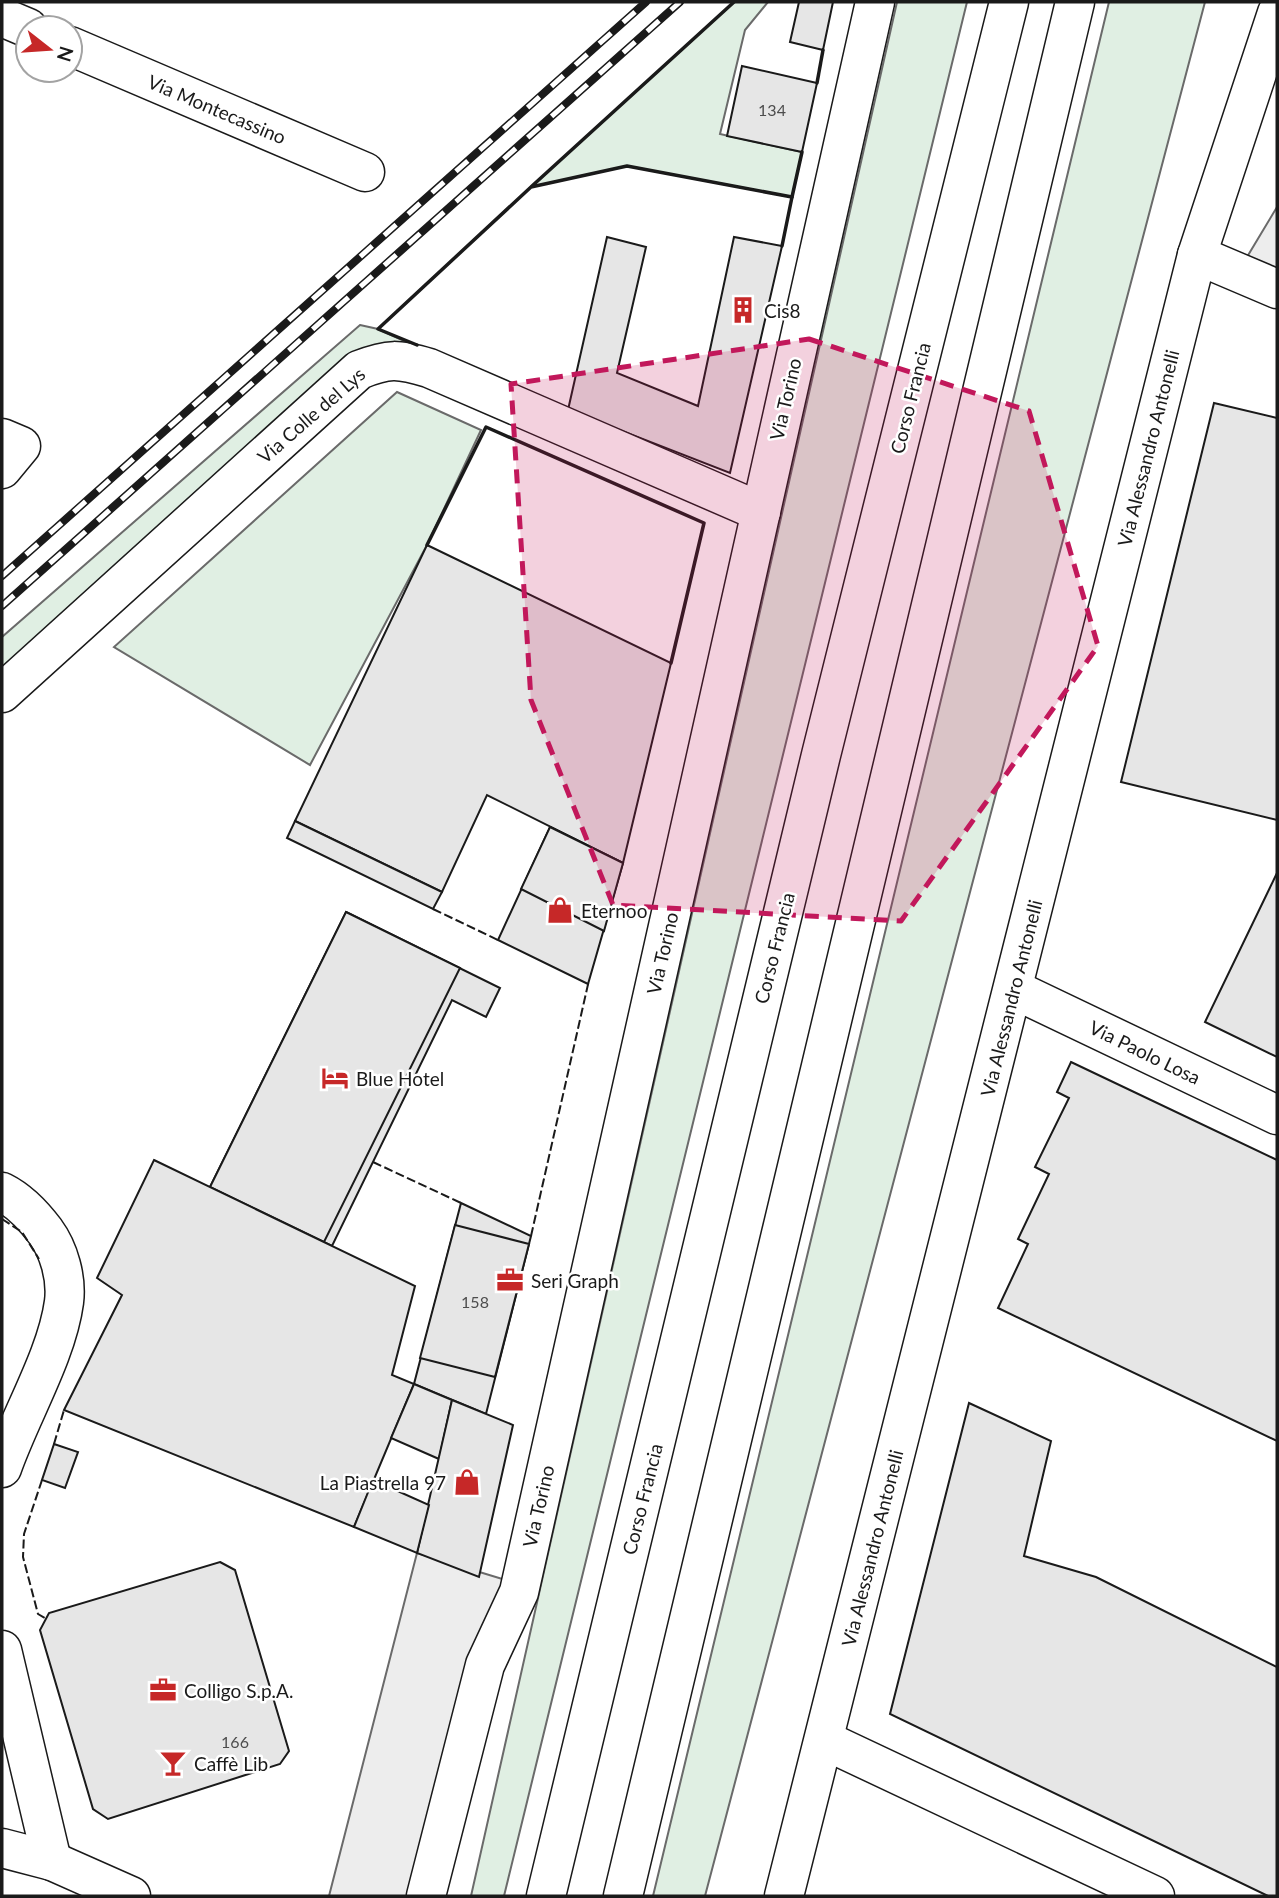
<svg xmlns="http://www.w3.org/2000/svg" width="1279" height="1898" font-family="Lato,sans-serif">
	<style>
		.green { fill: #e0efe3; stroke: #6a6a6a; stroke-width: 2 }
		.parking { fill: #ededed; stroke: #6a6a6a; stroke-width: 2 }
		.building { fill: #e6e6e6; stroke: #1a1a1a; stroke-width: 2 }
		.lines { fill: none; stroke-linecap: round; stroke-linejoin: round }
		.minor-casing { stroke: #1a1a1a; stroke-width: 41 }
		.major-casing { stroke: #1a1a1a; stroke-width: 41 }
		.minor { stroke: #fff; stroke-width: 38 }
		.major { stroke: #fff; stroke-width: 38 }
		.rail-casing { stroke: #1a1a1a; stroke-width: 8 }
		.rail { stroke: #fff; stroke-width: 5; stroke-dasharray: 16; stroke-linecap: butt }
		.fence { stroke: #1a1a1a; stroke-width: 2; stroke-dasharray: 9 3.5; stroke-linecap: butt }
		.wall { stroke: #1a1a1a; stroke-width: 3.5 }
		.marked { fill: #c2185b; fill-opacity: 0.2; stroke: #c2185b; stroke-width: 5; stroke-dasharray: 14 9; stroke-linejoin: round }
		.labels { text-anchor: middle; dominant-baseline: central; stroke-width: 5; stroke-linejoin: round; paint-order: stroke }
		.number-label { font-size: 16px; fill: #4d4d4d }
		.street-label { font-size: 19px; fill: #1a1a1a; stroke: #fff }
		.poi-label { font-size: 19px; fill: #1a1a1a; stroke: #fff; text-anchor: start }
	</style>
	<rect width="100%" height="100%" fill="#fff"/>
	<g class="green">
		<path d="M 734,2 L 768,2 L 745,30 L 720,134 L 802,152 L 792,197 L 627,166 L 531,187 Z"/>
		<path d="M 897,2 L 967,2 L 504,1896 L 471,1896 Z"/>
		<path d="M 1109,2 L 1205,2 L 705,1896 L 653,1896 Z"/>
		<path d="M 360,325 L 378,329 L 433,354 L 400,347 L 2,670 L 2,637 Z"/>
		<path d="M 397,392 L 481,430 L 427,545 L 310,765 L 114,647 Z"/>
	</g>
	<g class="parking">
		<path d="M 1277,207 L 1277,289 L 1238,272 Z"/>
		<path d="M 417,1553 L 509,1581 L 436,1896 L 329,1896 Z"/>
	</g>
	<g class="building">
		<path d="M 799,2 L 833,2 L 823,50 L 790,42 Z"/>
		<path d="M 742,66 L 817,83 L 802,152 L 727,136 Z"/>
		<path d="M 607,237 L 646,247 L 617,373 L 698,406 L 734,237 L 782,246 L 730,473 L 568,410 Z"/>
		<path d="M 1214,403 L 1277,418 L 1277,820 L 1121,782 Z"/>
		<path d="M 427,545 L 671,663 L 623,863 L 487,795 L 442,892 L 295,821 Z"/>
		<path d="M 295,821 L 442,892 L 433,909 L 287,838 Z"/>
		<path d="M 550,827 L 623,863 L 588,984 L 498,940 Z"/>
		<path d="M 550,827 L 623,863 L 604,931 L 521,889 Z"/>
		<path d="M 1277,873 L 1277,1057 L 1205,1022 Z"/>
		<path d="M 346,912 L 500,988 L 486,1017 L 452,1000 L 332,1246 L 210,1187 Z"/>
		<path d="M 346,912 L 460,968 L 324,1242 L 210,1187 Z"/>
		<path d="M 1071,1062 L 1277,1160 L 1277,1441 L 998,1308 L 1028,1244 L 1018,1239 L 1049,1174 L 1035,1167 L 1069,1098 L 1057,1092 Z"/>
		<path d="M 154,1160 L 415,1286 L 392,1375 L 414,1384 L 354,1527 L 64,1410 L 122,1295 L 97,1278 Z"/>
		<path d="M 461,1203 L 531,1236 L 486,1414 L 414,1384 Z"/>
		<path d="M 455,1225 L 529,1244 L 495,1377 L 420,1358 Z"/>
		<path d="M 414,1384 L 452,1400 L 439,1459 L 391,1438 Z"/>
		<path d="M 452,1400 L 513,1425 L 479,1577 L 417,1553 Z"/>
		<path d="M 969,1403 L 1051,1441 L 1024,1556 L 1096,1577 L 1277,1667 L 1277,1896 L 1268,1896 L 890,1714 Z"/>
		<path d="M 54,1444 L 78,1452 L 65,1488 L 42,1480 Z"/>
		<path d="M 373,1480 L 429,1505 L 417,1553 L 354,1527 Z"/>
		<path d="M 220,1562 L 235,1570 L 289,1751 L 280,1764 L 108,1819 L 93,1809 L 40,1630 L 49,1613 Z"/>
	</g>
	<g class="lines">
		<defs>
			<g id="minor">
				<path d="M 2,17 L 28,28"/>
				<path d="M 70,46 L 365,172"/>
				<path d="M 1197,255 L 1277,289"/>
				<path d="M 2,438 L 21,446 L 2,469"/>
				<path d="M 2,693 L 359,370 C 389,358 398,359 429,368 L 761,512"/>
				<path d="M 1013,989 L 1277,1115"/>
				<path d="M 2,1192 C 20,1201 33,1215 45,1231 C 59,1250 67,1278 64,1302 C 57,1355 20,1416 2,1468"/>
				<path d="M 2,1650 L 52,1861"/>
				<path d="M 824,1740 L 1155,1896"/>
				<path d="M 2,1848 L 52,1861 L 131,1896"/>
				<path d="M 426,1896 L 485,1665 L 519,1592 L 875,2"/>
				<path d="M 784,1896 L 1197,255 L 1277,13"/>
			</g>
			<g id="major">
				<path d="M 546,1896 L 821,755 L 1009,2"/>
				<path d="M 623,1896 L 1075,2"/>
			</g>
		</defs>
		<use href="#minor" class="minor-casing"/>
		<use href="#major" class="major-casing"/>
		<use href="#minor" class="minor"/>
		<use href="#major" class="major"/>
		<defs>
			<g id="rail">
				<path d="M 2,576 L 646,2"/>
				<path d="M 2,606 L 680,2"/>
			</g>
		</defs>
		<use href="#rail" class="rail-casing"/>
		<use href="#rail" class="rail"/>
		<g class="fence">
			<path d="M 433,909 L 498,940"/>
			<path d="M 373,1162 L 461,1203"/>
			<path d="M 2,1219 L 22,1232 L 39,1259"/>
			<path d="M 531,1236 L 589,980"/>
			<path d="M 54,1444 L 64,1410"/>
			<path d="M 42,1480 L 24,1534 L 23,1557 L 38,1614 L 45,1618"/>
		</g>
		<g class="wall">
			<path d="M 817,83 L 823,50"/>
			<path d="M 532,186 L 734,2"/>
			<path d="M 792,197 L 802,152"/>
			<path d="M 417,345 L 378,329 L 531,187 L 627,166 L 792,197 L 782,246"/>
			<path d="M 427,545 L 486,427 L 704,523 L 671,663"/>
		</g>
	</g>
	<path class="marked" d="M 809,339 L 1029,411 L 1098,646 L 901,921 L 613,905 L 531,700 L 511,384 Z"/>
	<defs>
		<symbol id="building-bare" viewBox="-9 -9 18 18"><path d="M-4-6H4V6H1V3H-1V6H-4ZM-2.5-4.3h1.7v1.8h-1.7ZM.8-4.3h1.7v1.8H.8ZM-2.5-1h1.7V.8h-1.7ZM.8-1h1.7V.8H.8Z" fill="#c62828" stroke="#fff" stroke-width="2.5" paint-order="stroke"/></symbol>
		<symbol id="shop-bare" viewBox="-9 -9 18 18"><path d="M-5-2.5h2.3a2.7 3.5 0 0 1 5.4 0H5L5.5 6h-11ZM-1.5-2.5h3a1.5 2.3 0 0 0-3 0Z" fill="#c62828" stroke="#fff" stroke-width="2.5" paint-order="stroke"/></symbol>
		<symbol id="hotel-bare" viewBox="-9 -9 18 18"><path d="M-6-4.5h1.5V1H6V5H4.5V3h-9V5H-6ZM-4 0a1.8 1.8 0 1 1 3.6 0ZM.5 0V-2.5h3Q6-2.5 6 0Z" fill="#c62828" stroke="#fff" stroke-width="2.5" paint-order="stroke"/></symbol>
		<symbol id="office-bare" viewBox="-9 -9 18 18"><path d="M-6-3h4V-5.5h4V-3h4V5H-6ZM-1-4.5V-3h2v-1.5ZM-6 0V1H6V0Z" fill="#c62828" stroke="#fff" stroke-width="2.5" paint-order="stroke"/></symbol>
		<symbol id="bar-bare" viewBox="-9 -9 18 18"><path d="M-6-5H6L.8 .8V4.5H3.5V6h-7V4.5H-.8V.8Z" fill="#c62828" stroke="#fff" stroke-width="2.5" paint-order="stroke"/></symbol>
	</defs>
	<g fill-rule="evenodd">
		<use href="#building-bare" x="724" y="291" width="38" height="38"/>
		<use href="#shop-bare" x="541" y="891" width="38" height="38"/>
		<use href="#hotel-bare" x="316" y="1059" width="38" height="38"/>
		<use href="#office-bare" x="491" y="1261" width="38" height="38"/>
		<use href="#shop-bare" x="448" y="1463" width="38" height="38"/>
		<use href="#office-bare" x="144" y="1671" width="38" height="38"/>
		<use href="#bar-bare" x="154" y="1744" width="38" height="38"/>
	</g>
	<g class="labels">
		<g class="number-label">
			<text x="772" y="109">134</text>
			<text x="475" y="1301">158</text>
			<text x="235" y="1741">166</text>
		</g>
		<g class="street-label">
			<text transform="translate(217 109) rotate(23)">Via Montecassino</text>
			<text transform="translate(910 398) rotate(-76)">Corso Francia</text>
			<text transform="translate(785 399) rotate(-77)">Via Torino</text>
			<text transform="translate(311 415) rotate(-41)">Via Colle del Lys</text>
			<text transform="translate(1148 448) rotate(-76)">Via Alessandro Antonelli</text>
			<text transform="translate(774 948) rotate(-76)">Corso Francia</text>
			<text transform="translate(662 953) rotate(-77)">Via Torino</text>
			<text transform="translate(1011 998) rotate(-76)">Via Alessandro Antonelli</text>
			<text transform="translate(1145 1052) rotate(26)">Via Paolo Losa</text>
			<text transform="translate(642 1499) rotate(-76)">Corso Francia</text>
			<text transform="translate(538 1506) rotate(-77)">Via Torino</text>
			<text transform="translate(872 1548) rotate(-76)">Via Alessandro Antonelli</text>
		</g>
		<g class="poi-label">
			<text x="764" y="310">Cis8</text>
			<text x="581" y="910">Eternoo</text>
			<text x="356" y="1078">Blue Hotel</text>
			<text x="531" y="1280">Seri Graph</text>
			<text x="446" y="1482" text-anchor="end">La Piastrella 97</text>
			<text x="184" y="1690">Colligo S.p.A.</text>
			<text x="194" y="1763">Caffè Lib</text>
		</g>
	</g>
	<rect width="1279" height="1898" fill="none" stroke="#1a1a1a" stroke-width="7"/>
	<g transform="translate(49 49) rotate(107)"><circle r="33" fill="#ffffff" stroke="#a3a3a3" stroke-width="2"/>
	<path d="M0-5L12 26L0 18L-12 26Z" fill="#c62828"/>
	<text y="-10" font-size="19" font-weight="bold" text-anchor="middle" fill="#1a1a1a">N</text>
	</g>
</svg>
